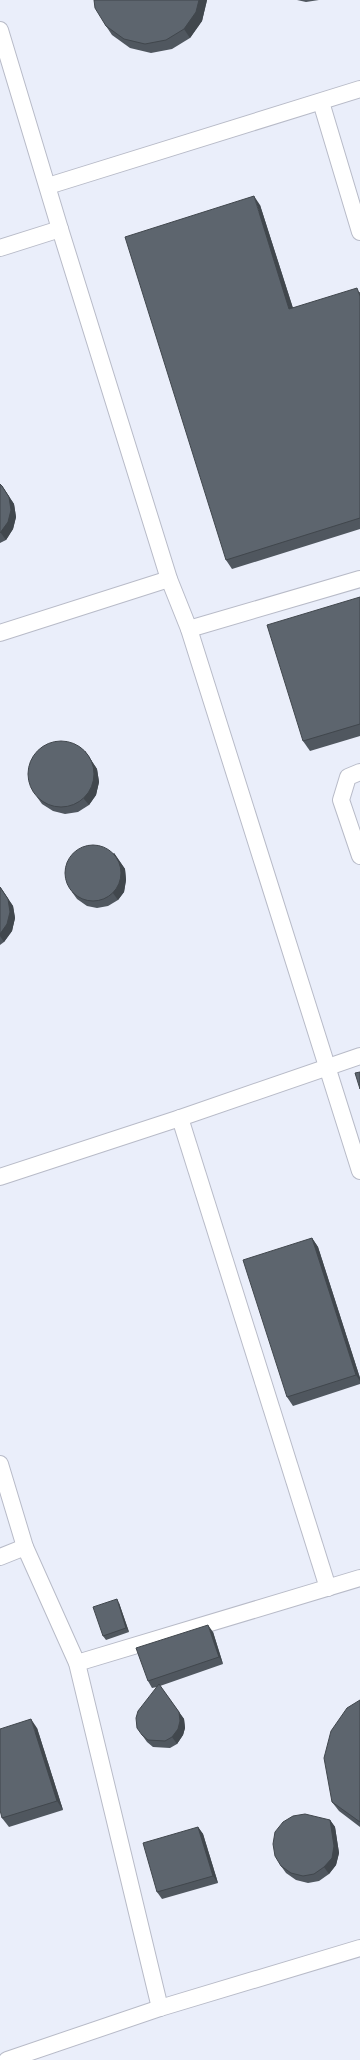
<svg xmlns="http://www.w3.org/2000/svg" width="360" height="2060" font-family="'Open Sans',sans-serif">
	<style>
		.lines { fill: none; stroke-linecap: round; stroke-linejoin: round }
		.lane-casing { stroke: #b8bbc8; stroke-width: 18 }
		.lane { stroke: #fff; stroke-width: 16 }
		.wall { fill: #50575f }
		.shaded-wall { fill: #41474d }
		.building { fill: #5d656e; stroke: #41474d }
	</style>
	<rect width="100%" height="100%" fill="#eaeefa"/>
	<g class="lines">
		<defs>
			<g id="lane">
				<path d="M 0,30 L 60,229 L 169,579 L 189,629 L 360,1171"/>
				<path d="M 321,102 L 360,232"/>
				<path d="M 48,186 L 360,89"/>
				<path d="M 0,248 L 60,229"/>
				<path d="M 189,629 L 360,579"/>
				<path d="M 0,633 L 169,579"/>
				<path d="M 360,772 L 348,777 L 341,800 L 360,856"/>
				<path d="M 180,1118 L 328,1588"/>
				<path d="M 0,1177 L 180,1118 L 360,1056"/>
				<path d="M 0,1464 L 25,1547 L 77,1663 L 160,2008"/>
				<path d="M 0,1557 L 25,1547"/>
				<path d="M 77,1663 L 360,1578"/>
				<path d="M 7,2060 L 160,2008 L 360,1948"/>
			</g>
		</defs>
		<use href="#lane" class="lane-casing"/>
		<use href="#lane" class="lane"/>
	</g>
	<g class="wall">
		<path d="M 94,0 L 207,0 L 202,21 L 190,38 L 172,49 L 151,53 L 130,48 L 112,35 L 106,26 Z"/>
		<path d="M 297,0 L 319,0 L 306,2 Z"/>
		<path d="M 260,205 L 293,308 L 360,292 L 360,529 L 232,569 L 226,560 Z"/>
		<path d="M 0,484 L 2,486 L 14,504 L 16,517 L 13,529 L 6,540 L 0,543 Z"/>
		<path d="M 360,597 L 360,736 L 310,751 L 303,741 Z"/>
		<path d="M 85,751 L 97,769 L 99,782 L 96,795 L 89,805 L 78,812 L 65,814 L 53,811 L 42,804 L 37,797 Z"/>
		<path d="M 114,853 L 125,869 L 126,880 L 124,892 L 118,900 L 108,906 L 97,908 L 87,906 L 77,899 L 72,892 Z"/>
		<path d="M 0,887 L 13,906 L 15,918 L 12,931 L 4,942 L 0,945 Z"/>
		<path d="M 312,1238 L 318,1247 L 360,1378 L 360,1384 L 293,1406 L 287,1397 Z"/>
		<path d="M 119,1603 L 129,1632 L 106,1640 L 103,1636 Z"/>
		<path d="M 213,1632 L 223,1664 L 160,1686 L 184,1719 L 185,1728 L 183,1735 L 177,1744 L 170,1748 L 153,1747 L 147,1742 L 142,1735 L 157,1687 L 152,1688 L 148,1681 Z"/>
		<path d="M 360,1700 L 360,1827 L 339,1811 L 332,1802 Z"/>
		<path d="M 37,1728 L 63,1810 L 9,1827 L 2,1818 Z"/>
		<path d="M 330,1820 L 335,1827 L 339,1853 L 336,1865 L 329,1874 L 319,1881 L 308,1883 L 296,1880 L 286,1873 L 281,1866 Z"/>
		<path d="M 198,1827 L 203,1834 L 218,1883 L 162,1899 L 157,1892 Z"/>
	</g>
	<g class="shaded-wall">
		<path d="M 199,0 L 207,0 L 202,21 L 190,38 L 184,29 Z"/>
		<path d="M 254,196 L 260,205 L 296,318 L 289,309 Z"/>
		<path d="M 2,486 L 14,504 L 16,517 L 13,529 L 6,540 L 1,533 Z"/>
		<path d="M 85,751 L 97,769 L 99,782 L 96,795 L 89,805 L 84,799 Z"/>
		<path d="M 114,853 L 125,869 L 126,880 L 124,892 L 118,900 L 113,893 Z"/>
		<path d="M 1,888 L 13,906 L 15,918 L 12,931 L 4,942 L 0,936 Z"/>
		<path d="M 312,1238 L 318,1247 L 360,1378 L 360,1381 L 356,1375 Z"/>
		<path d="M 117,1599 L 119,1603 L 129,1632 L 126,1628 Z"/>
		<path d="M 208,1625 L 213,1632 L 223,1664 L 219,1657 Z"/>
		<path d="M 179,1712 L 184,1719 L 185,1728 L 183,1735 L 177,1744 L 172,1737 Z"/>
		<path d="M 31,1719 L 37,1728 L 63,1810 L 57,1801 Z"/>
		<path d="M 330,1820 L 335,1827 L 339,1853 L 336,1865 L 329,1874 L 324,1867 Z"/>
		<path d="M 198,1827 L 203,1834 L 218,1883 L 213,1876 Z"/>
	</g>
	<g class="building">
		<path d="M 94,0 L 199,0 L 196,12 L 184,29 L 166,40 L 145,44 L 124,39 L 106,26 L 95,8 Z"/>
		<path d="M 254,196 L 289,309 L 357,288 L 360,296 L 360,518 L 226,560 L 125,237 Z"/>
		<path d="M 0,484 L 2,486 L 9,497 L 11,510 L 8,522 L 0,533 Z"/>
		<path d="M 360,597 L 360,724 L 303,741 L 267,625 Z"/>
		<circle cx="61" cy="774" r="33"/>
		<circle cx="93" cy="873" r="28"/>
		<path d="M 0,887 L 8,899 L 10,912 L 7,924 L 0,934 Z"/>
		<path d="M 360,1072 L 360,1089 L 355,1073 Z"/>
		<path d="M 312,1238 L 356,1375 L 287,1397 L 243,1260 Z"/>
		<path d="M 117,1599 L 126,1628 L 103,1636 L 93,1607 Z"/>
		<path d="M 208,1625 L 219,1657 L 148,1681 L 136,1648 Z"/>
		<path d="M 159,1684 L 179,1712 L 180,1721 L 178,1729 L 172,1737 L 165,1741 L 148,1740 L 142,1735 L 137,1728 L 136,1718 L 138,1711 Z"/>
		<path d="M 360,1700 L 360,1822 L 332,1802 L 324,1758 L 331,1731 L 347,1708 Z"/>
		<path d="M 31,1719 L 57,1801 L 2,1818 L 0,1810 L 0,1729 Z"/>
		<path d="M 305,1814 L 330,1820 L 334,1846 L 332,1858 L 324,1867 L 314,1874 L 303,1876 L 291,1873 L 281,1866 L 275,1856 L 273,1844 L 275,1832 L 283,1822 L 293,1816 Z"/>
		<path d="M 198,1827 L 213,1876 L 157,1892 L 143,1843 Z"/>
	</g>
</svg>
